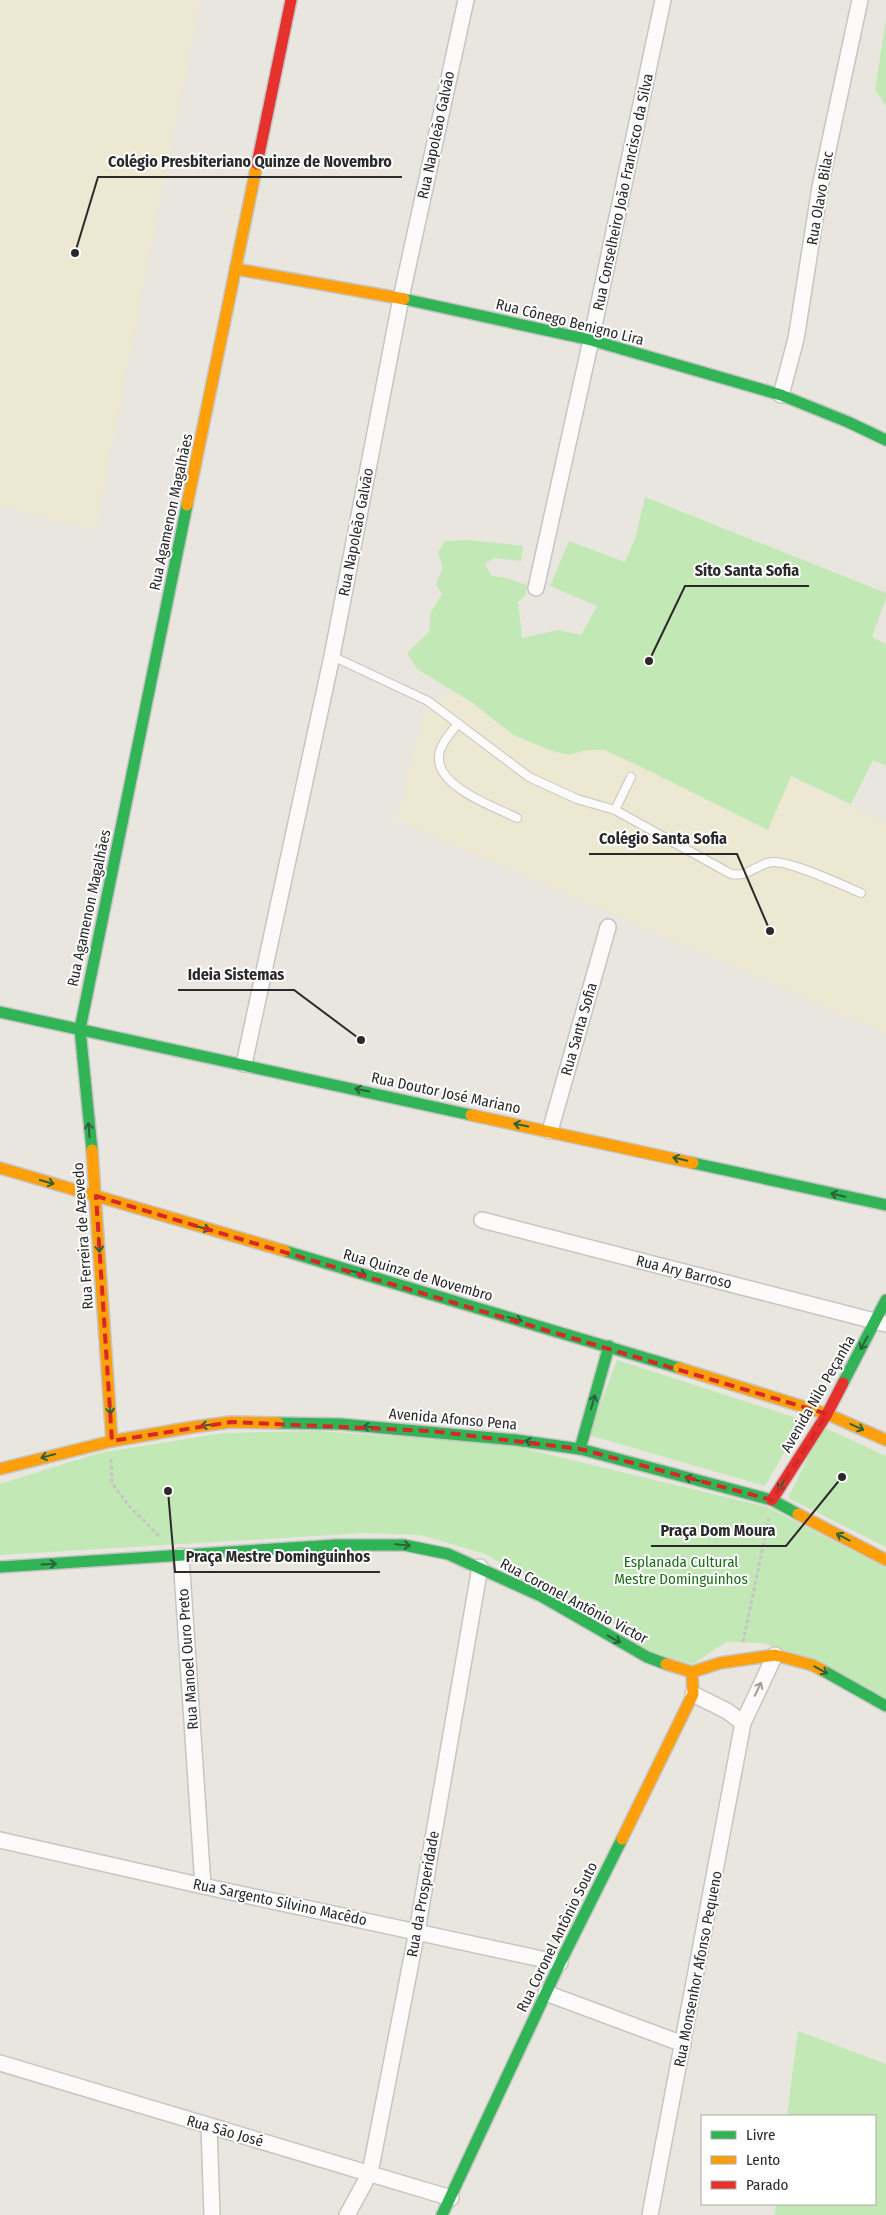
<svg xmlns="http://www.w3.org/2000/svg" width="886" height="2215" font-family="'Fira Sans Condensed',sans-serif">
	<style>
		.education { fill: #ede8d2 }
		.green { fill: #c2e8b5 }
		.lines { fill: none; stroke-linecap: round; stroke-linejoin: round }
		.lane-casing { stroke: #c6c5c5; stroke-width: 10 }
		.street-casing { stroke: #c6c5c5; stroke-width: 18 }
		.fast-casing { stroke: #c6c5c5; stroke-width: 14 }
		.slow-casing { stroke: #c6c5c5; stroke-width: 14 }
		.jam-casing { stroke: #c6c5c5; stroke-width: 14 }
		.path { stroke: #c6c5c5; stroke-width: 3; stroke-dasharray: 4 2.5; stroke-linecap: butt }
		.lane { stroke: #fcfbfa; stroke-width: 8 }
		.street { stroke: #fcfbfa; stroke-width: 15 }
		.fast { stroke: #30b455; stroke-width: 11 }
		.slow { stroke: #ff9f0a; stroke-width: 11 }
		.jam { stroke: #e5322d; stroke-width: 11 }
		.oneway { stroke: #2c613b }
		.oneway2 { stroke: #9e9d9c }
		.marked { fill: none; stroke: #d62828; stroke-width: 4; stroke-dasharray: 10 6; stroke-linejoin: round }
		.labels { text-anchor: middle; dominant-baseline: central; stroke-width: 4; stroke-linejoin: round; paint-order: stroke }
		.street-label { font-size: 15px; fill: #2a2a2a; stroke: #fff }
		.park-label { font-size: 15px; fill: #196d14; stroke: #fff }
		.leader { fill: none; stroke: #2a2a2a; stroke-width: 2 }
		.callout-dot { fill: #2a2a2a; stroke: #fff; stroke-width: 2 }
		.callout-label { font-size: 16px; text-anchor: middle; font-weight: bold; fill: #2a2a2a; stroke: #fff; stroke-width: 4; stroke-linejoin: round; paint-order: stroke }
	</style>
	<rect width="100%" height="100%" fill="#e9e6df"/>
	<g class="education">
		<path d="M 0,0 L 200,0 L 95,530 L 0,506 Z"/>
		<path d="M 451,691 L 473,703 L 512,734 L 549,750 L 569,755 L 586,750 L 604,750 L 629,761 L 767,830 L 791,776 L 886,823 L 886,1033 L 397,820 L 425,710 Z"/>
	</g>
	<g class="green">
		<path d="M 886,20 L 886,106 L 875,89 Z"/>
		<path d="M 645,497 L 886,593 L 886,598 L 872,637 L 886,644 L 886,766 L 873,760 L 851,804 L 791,776 L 768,830 L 629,761 L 604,750 L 586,750 L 569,755 L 549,750 L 512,734 L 473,703 L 417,669 L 407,653 L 429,632 L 431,612 L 442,594 L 436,585 L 443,567 L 438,552 L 445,541 L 470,540 L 523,546 L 521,561 L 494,558 L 485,564 L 492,576 L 503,577 L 527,585 L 525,596 L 518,602 L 522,638 L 558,630 L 581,635 L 597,606 L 550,586 L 569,541 L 625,562 L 635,539 Z"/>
		<path d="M 617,1360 L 803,1420 L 765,1486 L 589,1435 Z"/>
		<path d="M 823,1427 L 886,1456 L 886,1547 L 788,1498 Z"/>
		<path d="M 318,1431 L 505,1444 L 767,1507 L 886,1568 L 886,1698 L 813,1659 L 762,1643 L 726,1642 L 693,1664 L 645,1651 L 623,1629 L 485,1554 L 421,1535 L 364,1533 L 0,1555 L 0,1484 L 99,1453 L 224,1433 Z"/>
		<path d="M 798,2031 L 886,2064 L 886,2215 L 775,2215 L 776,2204 L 875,2204 L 875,2116 L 787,2116 Z"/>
	</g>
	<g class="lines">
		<defs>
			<g id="lane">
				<path d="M 332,656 L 428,701 L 529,777 L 577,799 L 615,810 L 631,777"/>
				<path d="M 458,723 C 451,733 439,745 439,757 C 437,787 495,807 517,818"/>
				<path d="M 615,810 L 731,874 C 749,877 755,865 772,862 C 789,860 842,885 861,893"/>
			</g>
			<g id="street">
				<path d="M 781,395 L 796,339 L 820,187 L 860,0"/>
				<path d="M 536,588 L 591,340 L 663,0"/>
				<path d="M 244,1064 L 332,656 L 401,298 L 466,0"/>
				<path d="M 550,1131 L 608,927"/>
				<path d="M 482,1220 L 886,1324"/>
				<path d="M 181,1556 L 203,1886"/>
				<path d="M 693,1694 L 727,1711 L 743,1723"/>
				<path d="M 0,1840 L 203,1886 L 560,1963"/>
				<path d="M 546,1993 L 683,2044"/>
				<path d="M 0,2063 L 451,2198"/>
				<path d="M 209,2126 L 212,2215"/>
				<path d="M 347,2215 L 370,2173 L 417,1931 L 480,1567"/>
				<path d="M 650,2215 L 743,1723 L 775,1655"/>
			</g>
			<g id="fast">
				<path d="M 404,299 L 591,340 L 781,395 L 848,422 L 886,440"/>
				<path d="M 0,1012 L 471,1115"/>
				<path d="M 92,1150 L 80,1029 L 187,505"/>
				<path d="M 693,1163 L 886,1205"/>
				<path d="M 285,1251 L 679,1368"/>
				<path d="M 843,1383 L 886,1300"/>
				<path d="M 278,1423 L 340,1424 L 516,1440 L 580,1449 L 772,1500 L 798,1514"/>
				<path d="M 580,1449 L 609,1346"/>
				<path d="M 0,1567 L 336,1545 L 404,1545 L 448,1554 L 541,1596 L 647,1657 L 666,1664"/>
				<path d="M 822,1670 L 886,1706"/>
				<path d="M 442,2215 L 560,1963 L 622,1839"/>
			</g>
			<g id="slow">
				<path d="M 236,269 L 404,299"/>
				<path d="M 187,505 L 257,164"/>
				<path d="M 471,1115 L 693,1163"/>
				<path d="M 92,1150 L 112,1441"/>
				<path d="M 0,1168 L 285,1251"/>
				<path d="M 679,1368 L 827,1414 L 886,1440"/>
				<path d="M 0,1469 L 112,1441 L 193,1427 L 231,1422 L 278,1423"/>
				<path d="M 798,1514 L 886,1560"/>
				<path d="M 666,1664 L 692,1672 L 720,1663 L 775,1655 L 812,1665 L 822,1670"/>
				<path d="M 622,1839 L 693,1694 L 692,1672"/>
			</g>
			<g id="jam">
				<path d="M 257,164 L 291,0"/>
				<path d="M 772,1500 L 827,1414 L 843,1383"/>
			</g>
		</defs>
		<use href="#lane" class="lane-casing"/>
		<use href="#street" class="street-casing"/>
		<use href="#fast" class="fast-casing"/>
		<use href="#slow" class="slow-casing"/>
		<use href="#jam" class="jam-casing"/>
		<g class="path">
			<path d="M 111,1459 L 112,1483 L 129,1506 L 160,1537"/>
			<path d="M 743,1642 L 769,1518"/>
		</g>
		<use href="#lane" class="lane"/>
		<use href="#street" class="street"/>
		<use href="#fast" class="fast"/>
		<use href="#slow" class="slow"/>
		<use href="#jam" class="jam"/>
	</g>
	<defs><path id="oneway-shaft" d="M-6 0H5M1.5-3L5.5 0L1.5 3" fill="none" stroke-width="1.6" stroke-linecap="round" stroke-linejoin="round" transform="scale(1.25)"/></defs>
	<g class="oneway">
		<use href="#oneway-shaft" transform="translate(362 1090) rotate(-168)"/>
		<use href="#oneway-shaft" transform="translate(521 1125) rotate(-168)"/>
		<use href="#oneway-shaft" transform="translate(89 1130) rotate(-95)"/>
		<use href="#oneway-shaft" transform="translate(680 1159) rotate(-167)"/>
		<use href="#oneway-shaft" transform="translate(47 1182) rotate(16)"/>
		<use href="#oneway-shaft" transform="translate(838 1195) rotate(-167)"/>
		<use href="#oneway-shaft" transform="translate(203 1228) rotate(16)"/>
		<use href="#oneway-shaft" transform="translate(99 1245) rotate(86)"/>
		<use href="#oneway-shaft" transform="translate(359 1273) rotate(16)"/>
		<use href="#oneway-shaft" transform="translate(515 1319) rotate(16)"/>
		<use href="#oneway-shaft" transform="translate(864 1343) rotate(118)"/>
		<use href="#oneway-shaft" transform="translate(593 1402) rotate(-74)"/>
		<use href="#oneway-shaft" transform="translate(110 1407) rotate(86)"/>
		<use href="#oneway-shaft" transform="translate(208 1425) rotate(174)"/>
		<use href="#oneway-shaft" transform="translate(370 1427) rotate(-176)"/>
		<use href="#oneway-shaft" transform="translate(857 1427) rotate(24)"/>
		<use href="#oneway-shaft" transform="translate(532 1442) rotate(-171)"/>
		<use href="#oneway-shaft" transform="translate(48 1456) rotate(165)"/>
		<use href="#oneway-shaft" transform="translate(692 1479) rotate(-165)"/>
		<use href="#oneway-shaft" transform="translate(782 1484) rotate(123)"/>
		<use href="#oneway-shaft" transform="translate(843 1537) rotate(-152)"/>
		<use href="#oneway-shaft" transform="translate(403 1545) rotate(5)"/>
		<use href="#oneway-shaft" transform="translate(49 1564) rotate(-3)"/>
		<use href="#oneway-shaft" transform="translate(614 1639) rotate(29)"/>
		<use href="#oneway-shaft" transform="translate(821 1670) rotate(29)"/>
	</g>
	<use class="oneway2" href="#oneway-shaft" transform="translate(758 1689) rotate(-64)"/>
	<path class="marked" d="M 96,1196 L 827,1414 L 772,1500 L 580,1449 L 431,1431 L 231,1422 L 112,1441 Z"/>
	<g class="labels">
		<g class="street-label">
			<text transform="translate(436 135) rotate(-78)">Rua Napoleão Galvão</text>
			<text transform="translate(623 192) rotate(-78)">Rua Conselheiro João Francisco da Silva</text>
			<text transform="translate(820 198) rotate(-80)">Rua Olavo Bilac</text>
			<text transform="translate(570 322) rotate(14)">Rua Cônego Benigno Lira</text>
			<text transform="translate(171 512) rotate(-78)">Rua Agamenon Magalhães</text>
			<text transform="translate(356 532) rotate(-79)">Rua Napoleão Galvão</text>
			<text transform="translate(89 908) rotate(-78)">Rua Agamenon Magalhães</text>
			<text transform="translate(579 1029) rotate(-74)">Rua Santa Sofia</text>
			<text transform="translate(446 1093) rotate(12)">Rua Doutor José Mariano</text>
			<text transform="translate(83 1236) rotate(-94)">Rua Ferreira de Azevedo</text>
			<text transform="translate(684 1272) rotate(14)">Rua Ary Barroso</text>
			<text transform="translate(418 1275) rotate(16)">Rua Quinze de Novembro</text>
			<text transform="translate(818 1394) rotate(-60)">Avenida Nilo Peçanha</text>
			<text transform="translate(453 1419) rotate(5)">Avenida Afonso Pena</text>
			<text transform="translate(574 1601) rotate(28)">Rua Coronel Antônio Victor</text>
			<text transform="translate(188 1659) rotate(-94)">Rua Manoel Ouro Preto</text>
			<text transform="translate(423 1894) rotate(-80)">Rua da Prosperidade</text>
			<text transform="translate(280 1902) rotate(12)">Rua Sargento Silvino Macêdo</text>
			<text transform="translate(557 1937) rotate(-64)">Rua Coronel Antônio Souto</text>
			<text transform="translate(698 1969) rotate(-79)">Rua Monsenhor Afonso Pequeno</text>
			<text transform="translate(225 2131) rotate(16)">Rua São José</text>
		</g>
		<g class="park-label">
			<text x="681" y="1562">Esplanada Cultural<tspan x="681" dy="17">Mestre Dominguinhos</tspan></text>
		</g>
	</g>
	<path class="leader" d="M75 253L98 177H402M649 661L685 586H809M770 931L737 854H589M361 1040L294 990H178M842 1477L786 1546H651M168 1491L175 1572H380"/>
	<g class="callout-dot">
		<circle cx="75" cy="253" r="5"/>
		<circle cx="649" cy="661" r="5"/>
		<circle cx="770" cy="931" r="5"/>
		<circle cx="361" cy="1040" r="5"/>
		<circle cx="842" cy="1477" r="5"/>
		<circle cx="168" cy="1491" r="5"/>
	</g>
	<g class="callout-label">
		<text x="250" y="167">Colégio Presbiteriano Quinze de Novembro</text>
		<text x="747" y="576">Síto Santa Sofia</text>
		<text x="663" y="844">Colégio Santa Sofia</text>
		<text x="236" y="980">Ideia Sistemas</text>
		<text x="718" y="1536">Praça Dom Moura</text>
		<text x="278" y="1562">Praça Mestre Dominguinhos</text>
	</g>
	<rect x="701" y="2115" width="175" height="90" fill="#ffffff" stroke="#aaaaaa"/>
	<rect x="711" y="2131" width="25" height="8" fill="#30b455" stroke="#aaaaaa"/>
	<text x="746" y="2140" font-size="15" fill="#2a2a2a">Livre</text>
	<rect x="711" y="2156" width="25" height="8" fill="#ff9f0a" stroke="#aaaaaa"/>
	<text x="746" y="2165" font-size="15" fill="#2a2a2a">Lento</text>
	<rect x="711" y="2181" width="25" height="8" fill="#e5322d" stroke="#aaaaaa"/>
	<text x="746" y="2190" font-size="15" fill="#2a2a2a">Parado</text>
</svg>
